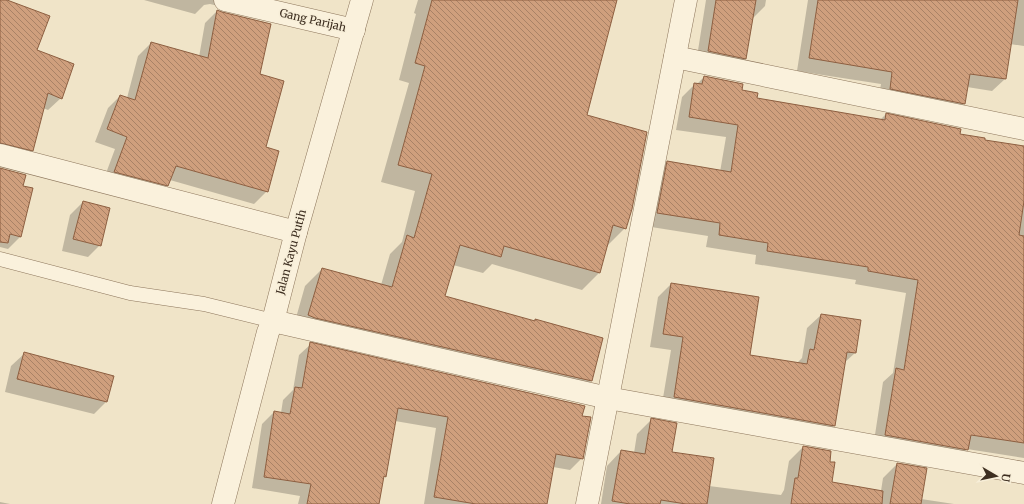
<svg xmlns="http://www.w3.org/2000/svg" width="1024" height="504" font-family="Merriweather,serif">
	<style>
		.shadow { fill: #0003 }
		.building { fill: url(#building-back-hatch); stroke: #8d5f41 }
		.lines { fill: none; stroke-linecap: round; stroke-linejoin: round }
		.service-casing { stroke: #8d765c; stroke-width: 15 }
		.minor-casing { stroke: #8d765c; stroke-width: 23 }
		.service { stroke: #faf1dc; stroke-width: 14 }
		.minor { stroke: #faf1dc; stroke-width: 22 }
		.labels { text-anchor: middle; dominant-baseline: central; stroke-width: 3; stroke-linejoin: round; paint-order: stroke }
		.street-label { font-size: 11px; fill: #3d2e20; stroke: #f7eed8 }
	</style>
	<defs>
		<pattern id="building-back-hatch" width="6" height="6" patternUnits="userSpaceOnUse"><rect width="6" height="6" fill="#cf9f7d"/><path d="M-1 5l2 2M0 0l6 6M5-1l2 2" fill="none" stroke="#a98266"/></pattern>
	</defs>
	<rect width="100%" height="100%" fill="#f0e4c8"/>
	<g class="shadow">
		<path d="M 0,0 L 5,0 L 36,51 L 61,98 L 48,110 L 43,108 L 32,150 L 19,162 L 0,157 Z"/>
		<path d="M 144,0 L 276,0 L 260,16 L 210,4 L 204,5 L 195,14 Z"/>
		<path d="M 418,0 L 616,0 L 586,116 L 625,228 L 608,245 L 606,245 L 599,273 L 582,290 L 492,264 L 483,273 L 453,265 L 444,297 L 534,322 L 535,320 L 602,339 L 591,381 L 574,398 L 292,332 L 305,286 L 322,269 L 381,285 L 390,254 L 402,242 L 415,191 L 381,182 L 409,83 L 399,80 L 416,14 L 414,13 Z"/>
		<path d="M 706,0 L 766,0 L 765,6 L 753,18 L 746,58 L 733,71 L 696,63 Z"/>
		<path d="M 808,0 L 1024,0 L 1024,46 L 1010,44 L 1005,79 L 992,91 L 967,87 L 964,104 L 952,116 L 878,101 L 881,84 L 797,71 Z"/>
		<path d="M 217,11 L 259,75 L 265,148 L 267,191 L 254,204 L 170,180 L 167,185 L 155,198 L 102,184 L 115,149 L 95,142 L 108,108 L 120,96 L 127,98 L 138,56 L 151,43 L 199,57 L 205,23 Z"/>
		<path d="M 704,77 L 740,91 L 756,99 L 880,120 L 886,114 L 984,141 L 1024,148 L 1024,458 L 967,449 L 954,463 L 873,448 L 883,382 L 893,373 L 906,293 L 855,284 L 856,280 L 755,264 L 756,255 L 706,247 L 708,236 L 645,226 L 655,175 L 667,162 L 720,172 L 726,137 L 676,130 L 682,97 L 695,84 L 697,84 Z"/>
		<path d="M 0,169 L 22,187 L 20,237 L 8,249 L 0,247 Z"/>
		<path d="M 83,202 L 100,245 L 88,257 L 62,251 L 70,215 Z"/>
		<path d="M 671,284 L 749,355 L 797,363 L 802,358 L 807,328 L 821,315 L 855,353 L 844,363 L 834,426 L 821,439 L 661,410 L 671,350 L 650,347 L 658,297 Z"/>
		<path d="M 311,344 L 581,417 L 582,458 L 570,470 L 553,467 L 546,504 L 424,504 L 436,428 L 395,421 L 385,476 L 382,479 L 378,504 L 298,504 L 300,496 L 252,488 L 262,424 L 274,412 L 281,413 L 283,400 L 293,390 L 299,355 Z"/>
		<path d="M 24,354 L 112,377 L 106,402 L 94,414 L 5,392 L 11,366 Z"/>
		<path d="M 651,420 L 671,452 L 709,486 L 781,495 L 784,490 L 789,461 L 803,447 L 828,462 L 831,483 L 881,491 L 883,478 L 897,464 L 921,499 L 954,504 L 601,504 L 607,466 L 621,451 L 634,453 L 637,434 Z"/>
		<path d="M 0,502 L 10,504 L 0,504 Z"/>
	</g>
	<g class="building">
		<path d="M 0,0 L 7,0 L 50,16 L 37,50 L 74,64 L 62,99 L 48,93 L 33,151 L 0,143 Z"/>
		<path d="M 432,0 L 617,0 L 587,115 L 647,132 L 632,209 L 626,229 L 613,225 L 600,273 L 504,246 L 501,257 L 460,245 L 445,296 L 535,321 L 535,319 L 603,338 L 592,381 L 315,318 L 308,315 L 322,268 L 392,287 L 407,235 L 414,238 L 432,174 L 398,165 L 425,66 L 415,63 Z"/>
		<path d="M 716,0 L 756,0 L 746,59 L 708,51 Z"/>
		<path d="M 818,0 L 1018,0 L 1006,79 L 970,74 L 965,104 L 890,89 L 892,72 L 809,58 Z"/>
		<path d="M 217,10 L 222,12 L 271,24 L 260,74 L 284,81 L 266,147 L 279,151 L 268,192 L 176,166 L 168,186 L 114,172 L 127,137 L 107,129 L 120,95 L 135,100 L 151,42 L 208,58 Z"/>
		<path d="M 704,76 L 743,84 L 742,90 L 758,93 L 757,98 L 885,120 L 886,113 L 961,129 L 960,134 L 985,138 L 985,140 L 1024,146 L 1024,201 L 1019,235 L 1024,236 L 1024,443 L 971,435 L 968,450 L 885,435 L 896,368 L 904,370 L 918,280 L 868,271 L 868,267 L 767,251 L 768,243 L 719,235 L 720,223 L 657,213 L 667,161 L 731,172 L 738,125 L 689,117 L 694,83 L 702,84 Z"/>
		<path d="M 0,168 L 26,175 L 23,186 L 33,188 L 21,237 L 10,234 L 8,243 L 0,242 Z"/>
		<path d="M 83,201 L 110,208 L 101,246 L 73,239 Z"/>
		<path d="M 671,283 L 759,297 L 750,355 L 807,364 L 810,349 L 814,350 L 821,314 L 861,320 L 856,353 L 847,352 L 835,426 L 674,397 L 683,337 L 663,334 Z"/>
		<path d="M 310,342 L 585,406 L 582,416 L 591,417 L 583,459 L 556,454 L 547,504 L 476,504 L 434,497 L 448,417 L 398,408 L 386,477 L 384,476 L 379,504 L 307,504 L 311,484 L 264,477 L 274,411 L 290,414 L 295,387 L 302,388 Z"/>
		<path d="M 24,352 L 114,376 L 107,402 L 17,379 Z"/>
		<path d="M 651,418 L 677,423 L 672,452 L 714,458 L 707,504 L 686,504 L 661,500 L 660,504 L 630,504 L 612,501 L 621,450 L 645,454 Z"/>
		<path d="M 803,446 L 831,451 L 830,462 L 835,462 L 832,482 L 883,491 L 882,504 L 791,504 L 795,478 L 798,478 Z"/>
		<path d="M 897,463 L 927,468 L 921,504 L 890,504 Z"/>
	</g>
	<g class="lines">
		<defs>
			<path id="service" d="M 0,259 L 130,293 L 204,304 L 273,321"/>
			<g id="minor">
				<path d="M 225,0 L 354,30"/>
				<path d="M 675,57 L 1024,129"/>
				<path d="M 0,155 L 296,232"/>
				<path d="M 273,321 L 608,398 L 1024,473"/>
				<path d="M 223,504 L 268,332 L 273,321 L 296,232 L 362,0"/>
				<path d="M 587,504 L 686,0"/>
			</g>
		</defs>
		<use href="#service" class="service-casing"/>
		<use href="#minor" class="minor-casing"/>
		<use href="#service" class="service"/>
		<use href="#minor" class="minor"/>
	</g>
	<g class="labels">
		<g class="street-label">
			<text transform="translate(313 20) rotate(13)">Gang Parijah</text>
			<text transform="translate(291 252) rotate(-75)">Jalan Kayu Putih</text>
		</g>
	</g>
	<g transform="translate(996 476) rotate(99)" stroke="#f7eed8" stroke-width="3" paint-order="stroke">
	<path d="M0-3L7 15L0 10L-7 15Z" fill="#3d2e20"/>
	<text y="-6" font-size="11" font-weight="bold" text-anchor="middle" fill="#3d2e20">U</text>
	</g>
</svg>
